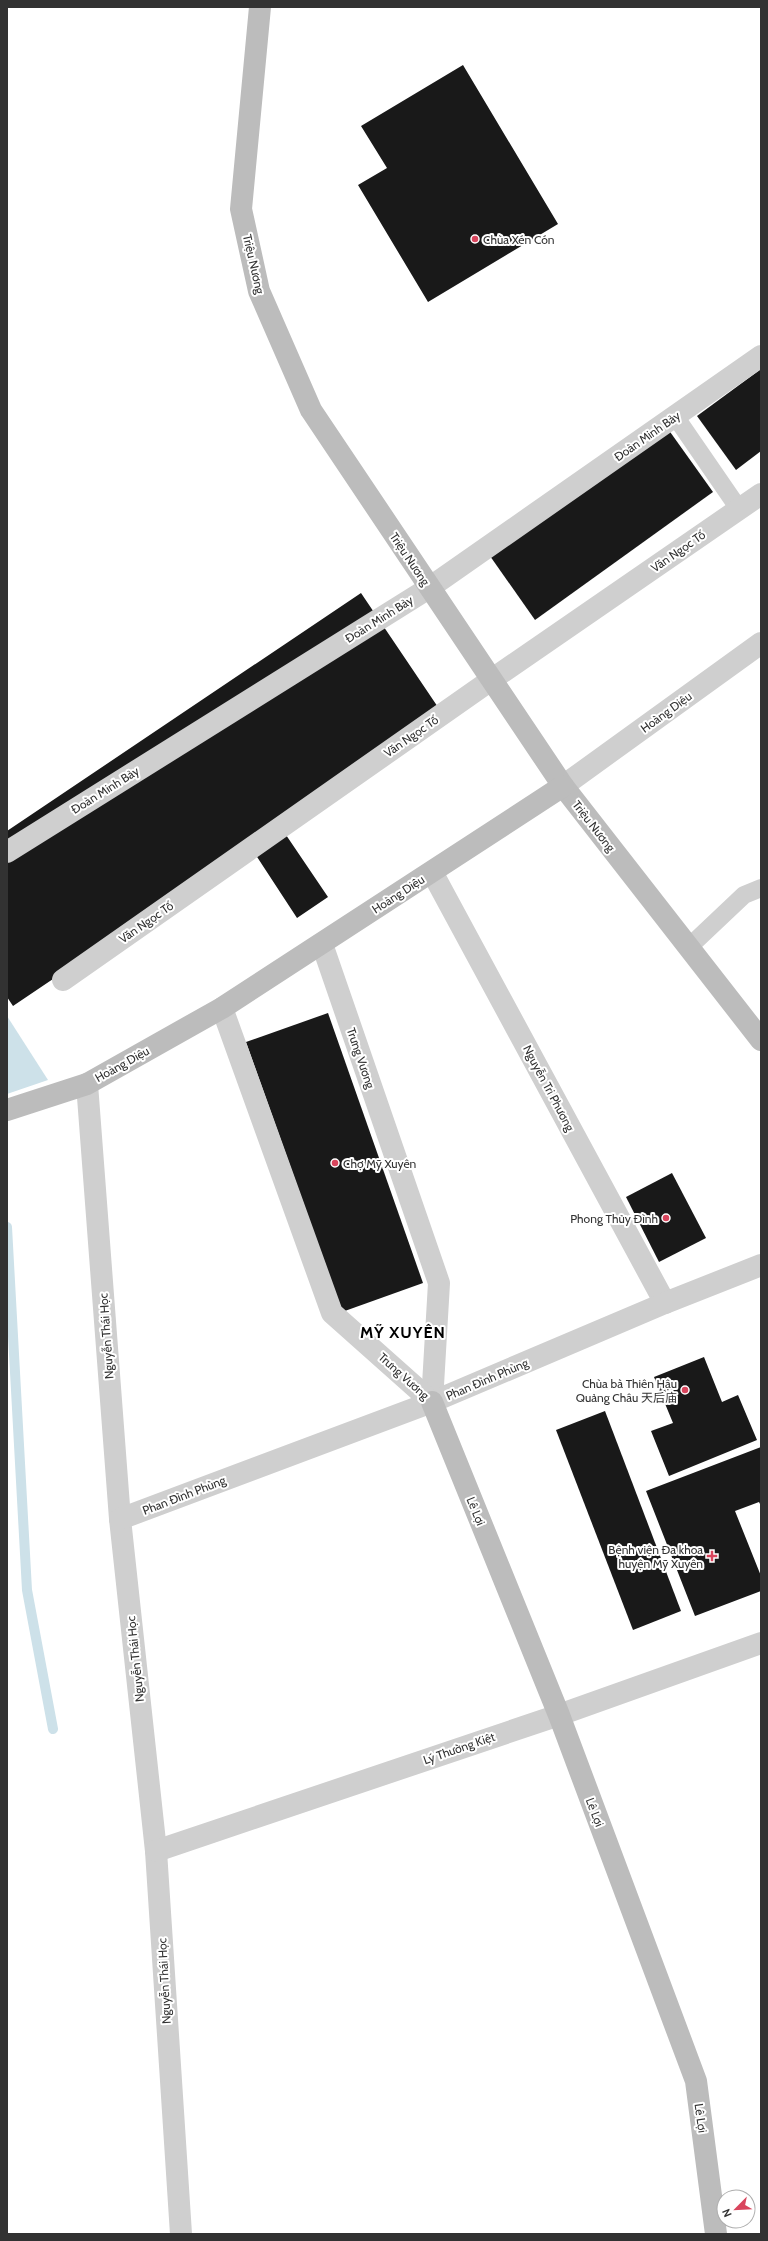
<svg xmlns="http://www.w3.org/2000/svg" width="768" height="2241" font-family="Cabin,'Noto Sans SC',sans-serif">
	<style>
		.water { fill: #cde1e9 }
		.lines { fill: none; stroke-linecap: round; stroke-linejoin: round }
		.stream { stroke: #cde1e9; stroke-width: 10 }
		.building { fill: #191919 }
		.lane { stroke: #cfcfcf; stroke-width: 18 }
		.street { stroke: #cfcfcf; stroke-width: 22 }
		.secondary { stroke: #bcbcbc; stroke-width: 22 }
		.poi-dot { fill: #d9455d; stroke: #fff; stroke-width: 1.5 }
		.labels { text-anchor: middle; dominant-baseline: central; stroke-width: 4; stroke-linejoin: round; paint-order: stroke }
		.poi-label { font-size: 12px; fill: #323232; stroke: #fff; text-anchor: end }
		.street-label { font-size: 12px; fill: #323232; stroke: #fff }
		.district-label { font-size: 16px; font-weight: bold; letter-spacing: 1px; fill: #000; stroke: #fff }
	</style>
	<rect width="100%" height="100%" fill="#fff"/>
	<path class="water" d="M 7,1016 L 48,1080 L 7,1094 Z"/>
	<g class="lines">
		<path class="stream" d="M 7,1227 L 27,1590 L 53,1729"/>
	</g>
	<g class="building">
		<path d="M 463,65 L 558,224 L 428,302 L 358,185 L 387,168 L 361,126 Z"/>
		<path d="M 761,369 L 761,451 L 736,470 L 697,416 Z"/>
		<path d="M 668,429 L 713,492 L 535,620 L 490,556 Z"/>
		<path d="M 361,593 L 448,722 L 284,832 L 328,897 L 297,918 L 250,846 L 13,1006 L 7,997 L 7,831 Z"/>
		<path d="M 328,1013 L 423,1283 L 342,1312 L 246,1042 Z"/>
		<path d="M 672,1173 L 706,1238 L 659,1262 L 626,1197 Z"/>
		<path d="M 704,1357 L 722,1402 L 738,1395 L 757,1440 L 669,1476 L 651,1431 L 673,1423 L 654,1377 Z"/>
		<path d="M 605,1411 L 681,1611 L 633,1630 L 556,1430 Z"/>
		<path d="M 761,1447 L 761,1506 L 759,1502 L 735,1511 L 761,1576 L 761,1591 L 695,1616 L 646,1491 Z"/>
	</g>
	<g class="lines">
		<g class="lane">
			<path d="M 675,416 L 739,509"/>
			<path d="M 689,947 L 744,895 L 761,888"/>
		</g>
		<g class="street">
			<path d="M 563,786 L 761,643"/>
			<path d="M 7,852 L 429,588 L 761,356"/>
			<path d="M 432,872 L 665,1303"/>
			<path d="M 322,944 L 439,1283 L 432,1402"/>
			<path d="M 63,980 L 491,680 L 761,494"/>
			<path d="M 222,1008 L 332,1313 L 432,1402"/>
			<path d="M 87,1084 L 120,1519 L 156,1851 L 181,2234"/>
			<path d="M 120,1519 L 432,1402 L 665,1303 L 761,1265"/>
			<path d="M 156,1851 L 559,1715 L 761,1643"/>
		</g>
		<g class="secondary">
			<path d="M 260,7 L 241,209 L 259,291 L 311,410 L 563,786 L 761,1040"/>
			<path d="M 7,1110 L 87,1084 L 222,1008 L 563,786"/>
			<path d="M 432,1402 L 559,1715 L 696,2081 L 716,2234"/>
		</g>
	</g>
	<g class="poi-dot">
		<circle cx="475" cy="239" r="4"/>
		<circle cx="335" cy="1163" r="4"/>
		<circle cx="666" cy="1218" r="4"/>
		<circle cx="685" cy="1390" r="4"/>
		<path d="M710 1550h4v4h4v4h-4v4h-4v-4h-4v-4h4z"/>
	</g>
	<g class="labels">
		<g class="poi-label">
			<text x="483" y="239" text-anchor="start">Chùa Xén Cón</text>
			<text x="343" y="1163" text-anchor="start">Chợ Mỹ Xuyên</text>
			<text x="658" y="1218">Phong Thủy Đình</text>
			<text x="677" y="1383">Chùa bà Thiên Hậu<tspan x="677" dy="14">Quảng Châu 天后庙</tspan></text>
			<text x="703" y="1549">Bệnh viện Đa khoa<tspan x="703" dy="14">huyện Mỹ Xuyên</tspan></text>
		</g>
		<g class="street-label">
			<text transform="translate(254 264) rotate(77)">Triệu Nương</text>
			<text transform="translate(647 436) rotate(-35)">Đoàn Minh Bảy</text>
			<text transform="translate(678 551) rotate(-35)">Văn Ngọc Tố</text>
			<text transform="translate(410 559) rotate(56)">Triệu Nương</text>
			<text transform="translate(379 619) rotate(-32)">Đoàn Minh Bảy</text>
			<text transform="translate(666 712) rotate(-36)">Hoàng Diệu</text>
			<text transform="translate(411 736) rotate(-35)">Văn Ngọc Tố</text>
			<text transform="translate(105 790) rotate(-32)">Đoàn Minh Bảy</text>
			<text transform="translate(594 826) rotate(52)">Triệu Nương</text>
			<text transform="translate(398 894) rotate(-33)">Hoàng Diệu</text>
			<text transform="translate(146 922) rotate(-35)">Văn Ngọc Tố</text>
			<text transform="translate(361 1058) rotate(71)">Trưng Vương</text>
			<text transform="translate(122 1064) rotate(-29)">Hoàng Diệu</text>
			<text transform="translate(549 1088) rotate(62)">Nguyễn Tri Phương</text>
			<text transform="translate(106 1336) rotate(-94)">Nguyễn Thái Học</text>
			<text transform="translate(404 1376) rotate(42)">Trưng Vương</text>
			<text transform="translate(487 1379) rotate(-23)">Phan Đình Phùng</text>
			<text transform="translate(184 1495) rotate(-21)">Phan Đình Phùng</text>
			<text transform="translate(476 1511) rotate(68)">Lê Lợi</text>
			<text transform="translate(135 1659) rotate(-96)">Nguyễn Thái Học</text>
			<text transform="translate(459 1748) rotate(-19)">Lý Thường Kiệt</text>
			<text transform="translate(595 1812) rotate(69)">Lê Lợi</text>
			<text transform="translate(164 1981) rotate(-93)">Nguyễn Thái Học</text>
			<text transform="translate(701 2118) rotate(82)">Lê Lợi</text>
		</g>
		<g class="district-label">
			<text x="403" y="1332">MỸ XUYÊN</text>
		</g>
	</g>
	<rect width="768" height="2241" fill="none" stroke="#323232" stroke-width="16"/>
	<g transform="translate(736 2209) rotate(246)"><circle r="19" fill="#ffffff" stroke="#adadad"/>
	<path d="M0-3L7 15L0 10L-7 15Z" fill="#d9455d"/>
	<text y="-6" font-size="11" font-weight="bold" text-anchor="middle" fill="#323232">N</text>
	</g>
</svg>
